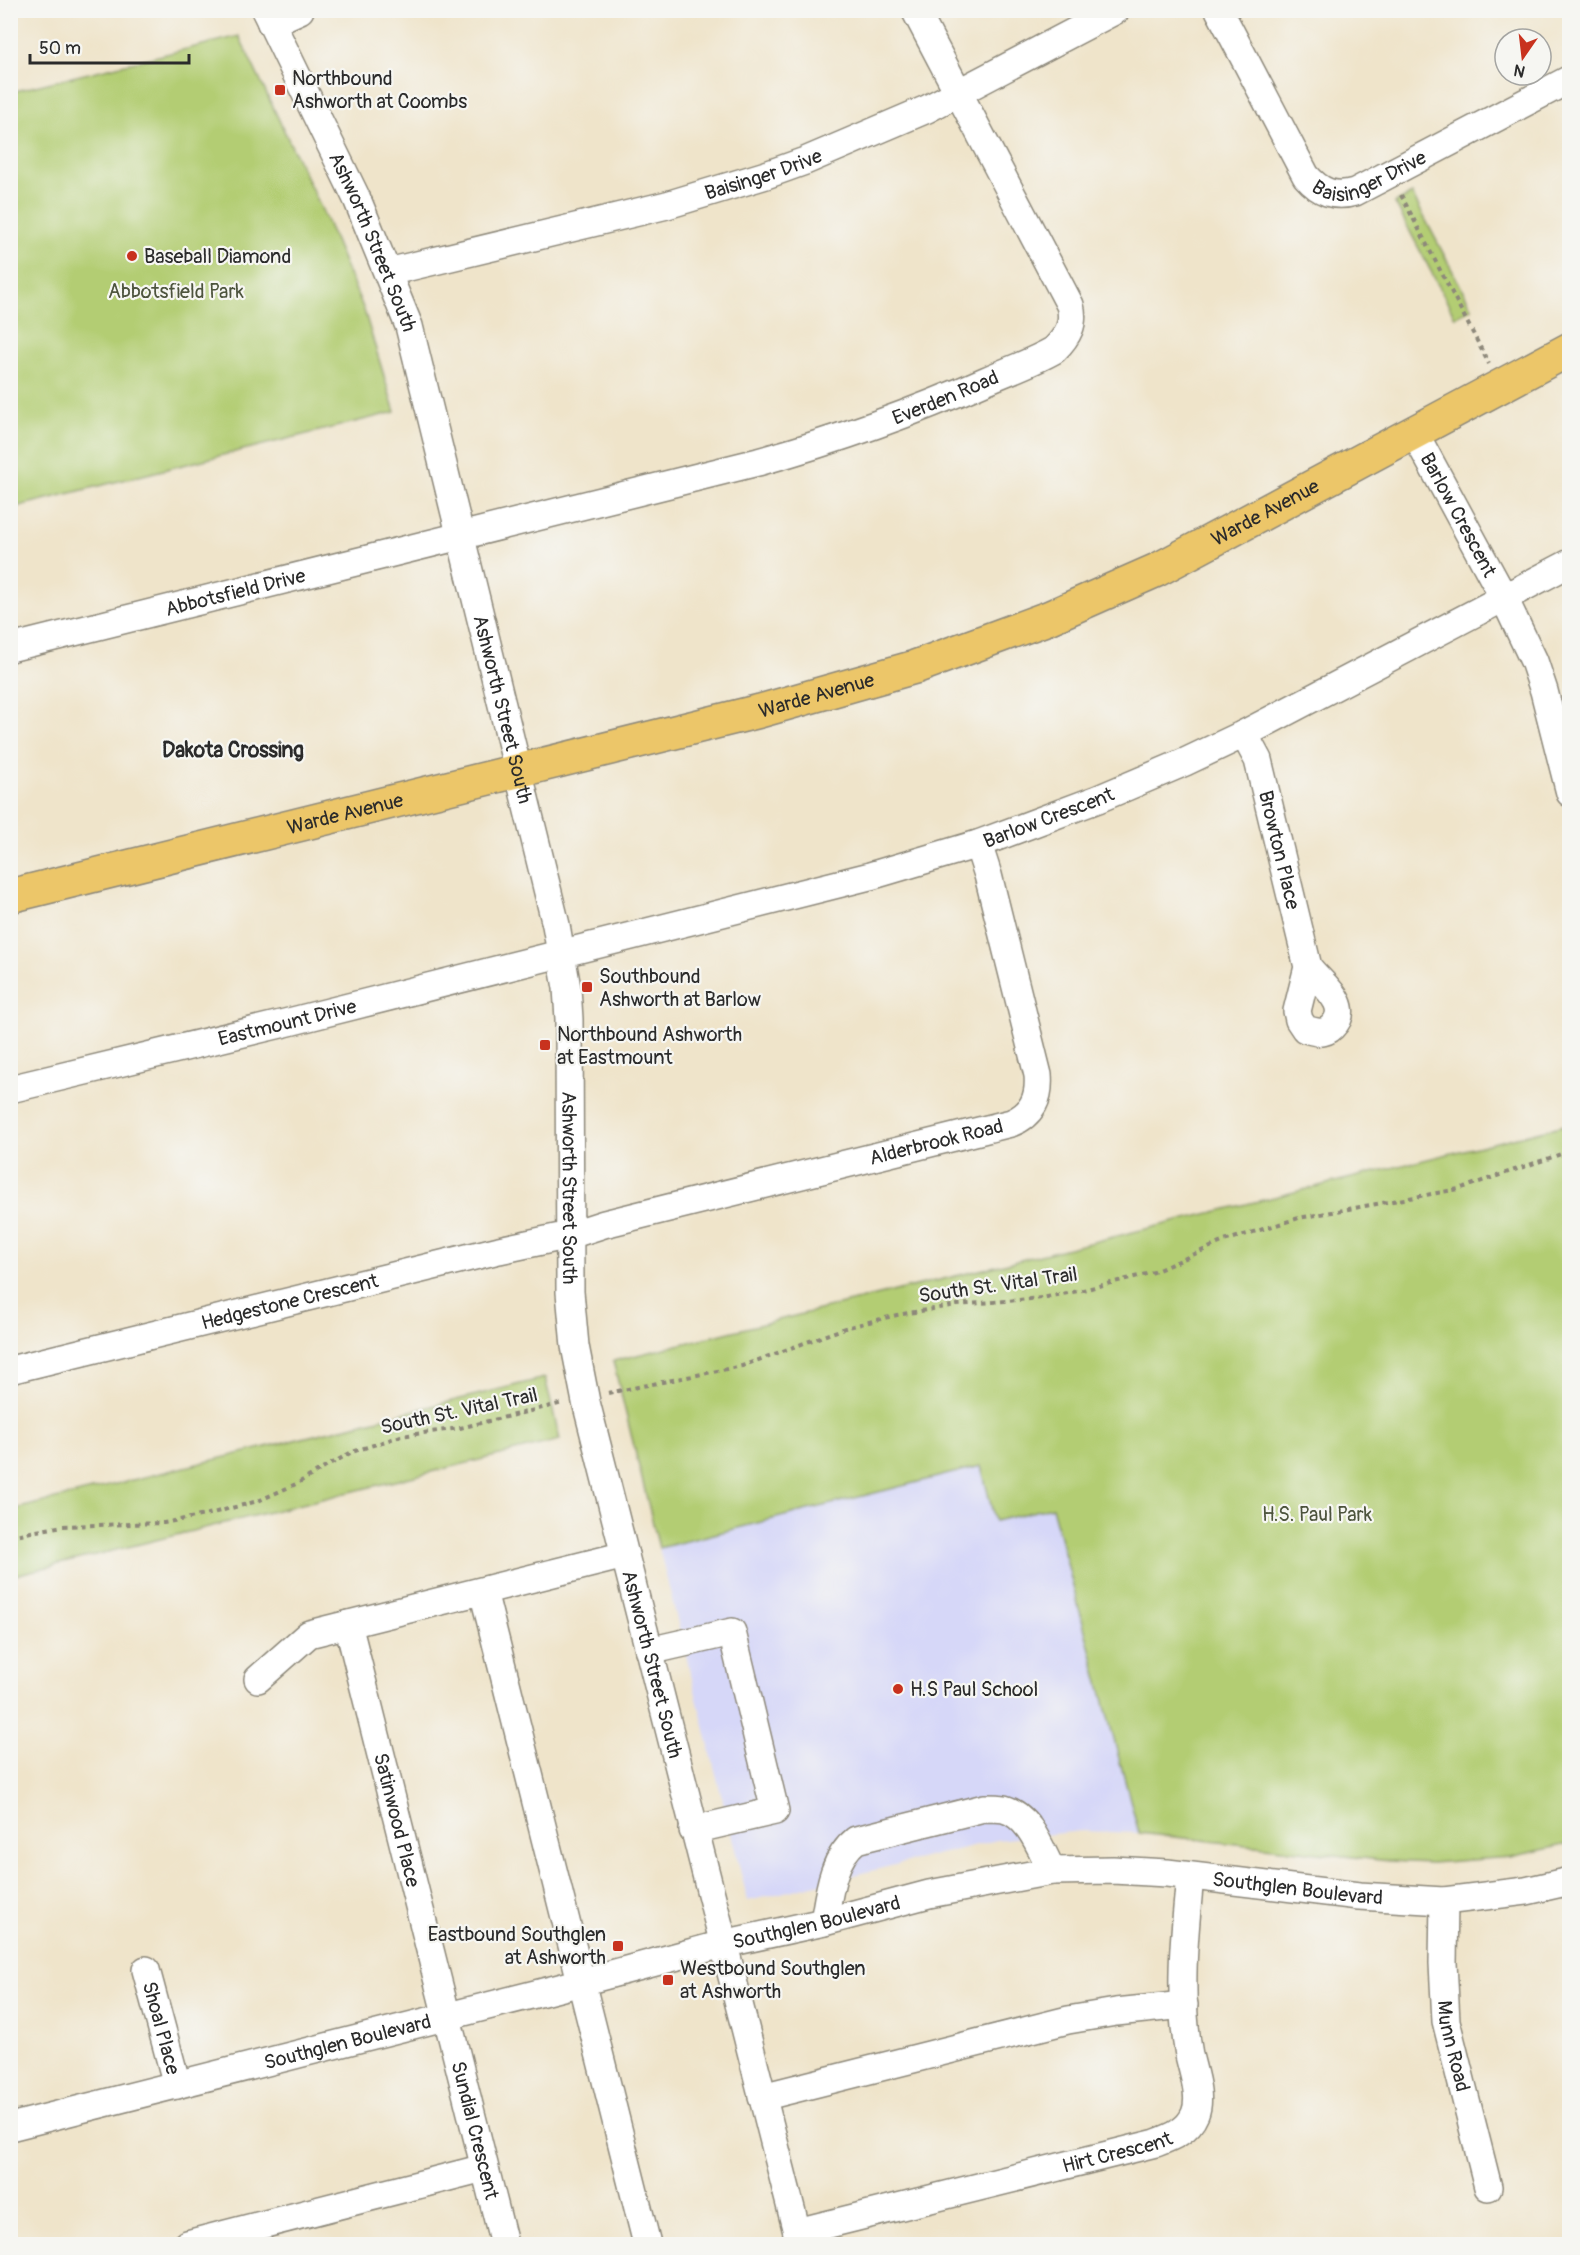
<svg xmlns="http://www.w3.org/2000/svg" width="1580" height="2255" font-family="Pangolin,sans-serif">
	<style>
		.built { fill: #d6d7f8 }
		.green { fill: #b3cd73; stroke: #6f7c4f; stroke-width: 1.5 }
		.lines { fill: none; stroke-linecap: round; stroke-linejoin: round }
		.minor-casing { stroke: #8d887a; stroke-width: 30 }
		.major-casing { stroke: #8d887a; stroke-width: 36 }
		.path { stroke: #8d887a; stroke-width: 4; stroke-dasharray: 4.5 4.5; stroke-linecap: butt }
		.minor { stroke: #fff; stroke-width: 27 }
		.major { stroke: #ecc669; stroke-width: 33 }
		.poi-dot { fill: #c8321e; stroke: #f6f6f2; stroke-width: 2 }
		.labels { text-anchor: middle; dominant-baseline: central; stroke-width: 4.5; stroke-linejoin: round; paint-order: stroke }
		.poi-label { font-size: 20px; fill: #2b2b2b; stroke: #f6f6f2; text-anchor: start }
		.street-label { font-size: 20px; fill: #2b2b2b; stroke: #f6f6f2 }
		.park-label { font-size: 20px; fill: #4d543d; stroke: #f6f6f2 }
		.neighbourhood-label { font-size: 21px; font-weight: bold; fill: #2b2b2b; stroke: #f6f6f2 }
	</style>
	<rect width="100%" height="100%" fill="#f6f6f2"/>
	<filter id="ink" filterUnits="userSpaceOnUse"><feTurbulence type="fractalNoise" baseFrequency=".0167" numOctaves="2"/><feDisplacementMap in="SourceGraphic" scale="12" xChannelSelector="R" yChannelSelector="G"/><feConvolveMatrix kernelMatrix="1 2 1 2 8 2 1 2 1" color-interpolation-filters="sRGB"/></filter>
	<filter id="wash" filterUnits="userSpaceOnUse"><feTurbulence type="fractalNoise" baseFrequency=".008" numOctaves="4" result="noise"/><feDisplacementMap in="SourceGraphic" scale="24" xChannelSelector="R" yChannelSelector="G"/><feGaussianBlur stdDeviation="1.35" result="paint"/><feColorMatrix in="noise" values="0 0 0 0 0 0 0 0 0 0 0 0 0 0 0 0 0 1.4 0 .05"/><feComposite in="paint" operator="in"/></filter>
	<g filter="url(#wash)">
		<rect width="100%" height="100%" fill="#efe4ca"/>
		<path class="built" d="M 982,1466 L 1052,1507 L 1139,1833 L 1081,1831 L 997,1840 L 748,1901 L 659,1548 Z"/>
		<g class="green">
			<path d="M 239,36 L 322,210 L 364,310 L 395,412 L 11,508 L 11,92 Z"/>
			<path d="M 1412,194 L 1472,308 L 1455,317 L 1395,203 Z"/>
			<path d="M 1569,1124 L 1569,1844 L 1510,1857 L 1431,1863 L 1389,1861 L 1139,1833 L 1052,1507 L 995,1521 L 981,1466 L 659,1548 L 613,1361 Z"/>
			<path d="M 545,1378 L 560,1440 L 11,1576 L 11,1510 Z"/>
		</g>
	</g>
	<g filter="url(#ink)">
		<g class="lines">
			<defs>
				<g id="minor">
					<path id="s1" d="M 265,10 L 357,199 L 409,326 L 556,925 L 567,988 L 569,1019 L 570,1292 L 575,1346 L 586,1402 L 800,2244"/>
					<path id="s2" d="M 1219,10 L 1306,176 C 1320,192 1334,198 1355,192 L 1570,79"/>
					<path d="M 271,23 L 300,10"/>
					<path id="s3" d="M 388,272 L 667,205 L 766,175 L 805,161 L 927,109 L 1116,10"/>
					<path id="s4" d="M 1414,432 L 1504,598 L 1534,661 L 1544,691 L 1570,793"/>
					<path id="s5" d="M 10,648 L 758,462 C 837,440 913,413 987,380 C 1010,370 1033,362 1054,350 C 1068,336 1075,324 1070,305 L 915,10"/>
					<path id="s6" d="M 1244,734 L 1258,760 L 1308,967 L 1297,1011 L 1299,1020 L 1305,1029 C 1315,1032 1324,1035 1332,1027 C 1354,1005 1321,984 1308,967"/>
					<path id="s7" d="M 10,1089 L 285,1023 L 870,876 L 978,844 L 1098,799 L 1185,762 L 1244,734 L 1570,563"/>
					<path id="s8" d="M 10,1370 L 499,1250 L 570,1235 L 604,1224 L 1011,1123 C 1032,1115 1040,1098 1038,1075 L 988,875 L 978,844"/>
					<path d="M 483,1591 L 647,2244"/>
					<path id="s9" d="M 348,1624 L 504,2244"/>
					<path d="M 649,1651 L 732,1632 L 775,1811 L 693,1830"/>
					<path d="M 258,1679 L 309,1634 L 625,1555"/>
					<path id="s10" d="M 1444,1901 L 1443,1963 L 1446,2021 L 1488,2187"/>
					<path d="M 824,1922 C 829,1893 832,1859 856,1840 L 984,1808 C 990,1808 998,1808 1004,1809 C 1030,1816 1041,1850 1052,1871"/>
					<path id="s11" d="M 146,1970 L 177,2085"/>
					<path d="M 762,2097 L 1068,2020 L 1116,2012 L 1184,2005"/>
					<path id="s12" d="M 10,2127 L 559,1988 L 723,1944 L 824,1922 L 929,1894 L 1052,1871 L 1113,1870 L 1167,1873 L 1359,1896 L 1444,1901 L 1526,1891 L 1570,1881"/>
					<path id="s13" d="M 797,2232 L 1156,2143 C 1172,2137 1188,2131 1195,2114 C 1202,2097 1193,2073 1189,2055 C 1178,1996 1184,1937 1190,1877"/>
					<path d="M 187,2244 L 484,2168"/>
				</g>
				<g id="major">
					<path id="s14" d="M 10,896 L 760,711 L 915,667 L 1048,618 L 1107,592 L 1157,570 L 1570,349"/>
				</g>
			</defs>
			<use href="#minor" class="minor-casing"/>
			<use href="#major" class="major-casing"/>
			<g class="path">
				<path d="M 1401,195 L 1489,364"/>
				<path d="M 608,1393 L 742,1366 L 845,1328 L 897,1315 L 957,1305 L 1042,1298 L 1083,1290 L 1154,1272 L 1224,1241 L 1299,1218 L 1459,1189 L 1570,1151"/>
				<path d="M 10,1536 L 63,1526 L 164,1523 L 205,1515 L 258,1501 L 296,1484 L 352,1452 L 401,1436 L 460,1428 L 563,1403"/>
			</g>
			<use href="#minor" class="minor"/>
			<use href="#major" class="major"/>
		</g>
	</g>
	<g class="poi-dot">
		<rect x="274" y="84" width="12" height="12" rx="3"/>
		<circle cx="132" cy="256" r="6"/>
		<rect x="581" y="981" width="12" height="12" rx="3"/>
		<rect x="539" y="1039" width="12" height="12" rx="3"/>
		<circle cx="898" cy="1689" r="6"/>
		<rect x="612" y="1940" width="12" height="12" rx="3"/>
		<rect x="662" y="1974" width="12" height="12" rx="3"/>
	</g>
	<g class="labels">
		<g class="poi-label">
			<text x="292" y="78">Northbound<tspan x="292" dy="23">Ashworth at Coombs</tspan></text>
			<text x="144" y="256">Baseball Diamond</text>
			<text x="599" y="976">Southbound<tspan x="599" dy="23">Ashworth at Barlow</tspan></text>
			<text x="557" y="1034">Northbound Ashworth<tspan x="557" dy="23">at Eastmount</tspan></text>
			<text x="910" y="1689">H.S Paul School</text>
			<text x="606" y="1934" text-anchor="end">Eastbound Southglen<tspan x="606" dy="23">at Ashworth</tspan></text>
			<text x="680" y="1968">Westbound Southglen<tspan x="680" dy="23">at Ashworth</tspan></text>
		</g>
		<g class="street-label">
			<text stroke="none"><textPath href="#s2" startOffset="260">Baisinger Drive</textPath></text>
			<text stroke="none"><textPath href="#s3" startOffset="388">Baisinger Drive</textPath></text>
			<text stroke="none"><textPath href="#s1" startOffset="256">Ashworth Street South</textPath></text>
			<text stroke="none"><textPath href="#s5" startOffset="969">Everden Road</textPath></text>
			<text stroke="none"><textPath href="#s14" startOffset="1317">Warde Avenue</textPath></text>
			<text stroke="none"><textPath href="#s4" startOffset="94">Barlow Crescent</textPath></text>
			<text stroke="none"><textPath href="#s5" startOffset="232">Abbotsfield Drive</textPath></text>
			<text stroke="none"><textPath href="#s14" startOffset="831">Warde Avenue</textPath></text>
			<text stroke="none"><textPath href="#s1" startOffset="742">Ashworth Street South</textPath></text>
			<text stroke="none"><textPath href="#s14" startOffset="345">Warde Avenue</textPath></text>
			<text stroke="none"><textPath href="#s7" startOffset="1074">Barlow Crescent</textPath></text>
			<text stroke="none"><textPath href="#s6" startOffset="122">Browton Place</textPath></text>
			<text stroke="none"><textPath href="#s7" startOffset="285">Eastmount Drive</textPath></text>
			<text stroke="none"><textPath href="#s8" startOffset="954">Alderbrook Road</textPath></text>
			<text stroke="none"><textPath href="#s1" startOffset="1228">Ashworth Street South</textPath></text>
			<text transform="translate(998 1285) rotate(-8)">South St. Vital Trail</text>
			<text stroke="none"><textPath href="#s8" startOffset="288">Hedgestone Crescent</textPath></text>
			<text transform="translate(459 1411) rotate(-12)">South St. Vital Trail</text>
			<text stroke="none"><textPath href="#s1" startOffset="1714">Ashworth Street South</textPath></text>
			<text stroke="none"><textPath href="#s9" startOffset="202">Satinwood Place</textPath></text>
			<text stroke="none"><textPath href="#s12" startOffset="1320">Southglen Boulevard</textPath></text>
			<text stroke="none"><textPath href="#s12" startOffset="832">Southglen Boulevard</textPath></text>
			<text stroke="none"><textPath href="#s11" startOffset="60">Shoal Place</textPath></text>
			<text stroke="none"><textPath href="#s12" startOffset="348">Southglen Boulevard</textPath></text>
			<text stroke="none"><textPath href="#s10" startOffset="146">Munn Road</textPath></text>
			<text stroke="none"><textPath href="#s9" startOffset="522">Sundial Crescent</textPath></text>
			<text stroke="none"><textPath href="#s13" startOffset="330">Hirt Crescent</textPath></text>
		</g>
		<g class="park-label">
			<text x="176" y="291">Abbotsfield Park</text>
			<text x="1317" y="1514">H.S. Paul Park</text>
		</g>
		<g class="neighbourhood-label">
			<text x="233" y="750">Dakota Crossing</text>
		</g>
	</g>
	<rect width="1580" height="2255" fill="none" stroke="#f6f6f2" stroke-width="36"/>
	<g transform="translate(1523 57) rotate(194)"><circle r="28" fill="#f6f6f2" stroke="#a5a5a2" stroke-width="1.5"/>
	<path d="M0-4.5L10 22L0 15L-10 22Z" fill="#c8321e"/>
	<text y="-9" font-size="16" font-weight="bold" text-anchor="middle" fill="#2b2b2b">N</text>
	</g>
	<path d="M30 54v9h159v-9" fill="none" stroke="#2b2b2b" stroke-width="3"/>
	<text x="39" y="54" font-size="18" fill="#2b2b2b" stroke="#f6f6f2" stroke-width="4.5" paint-order="stroke">50 m</text>
</svg>
